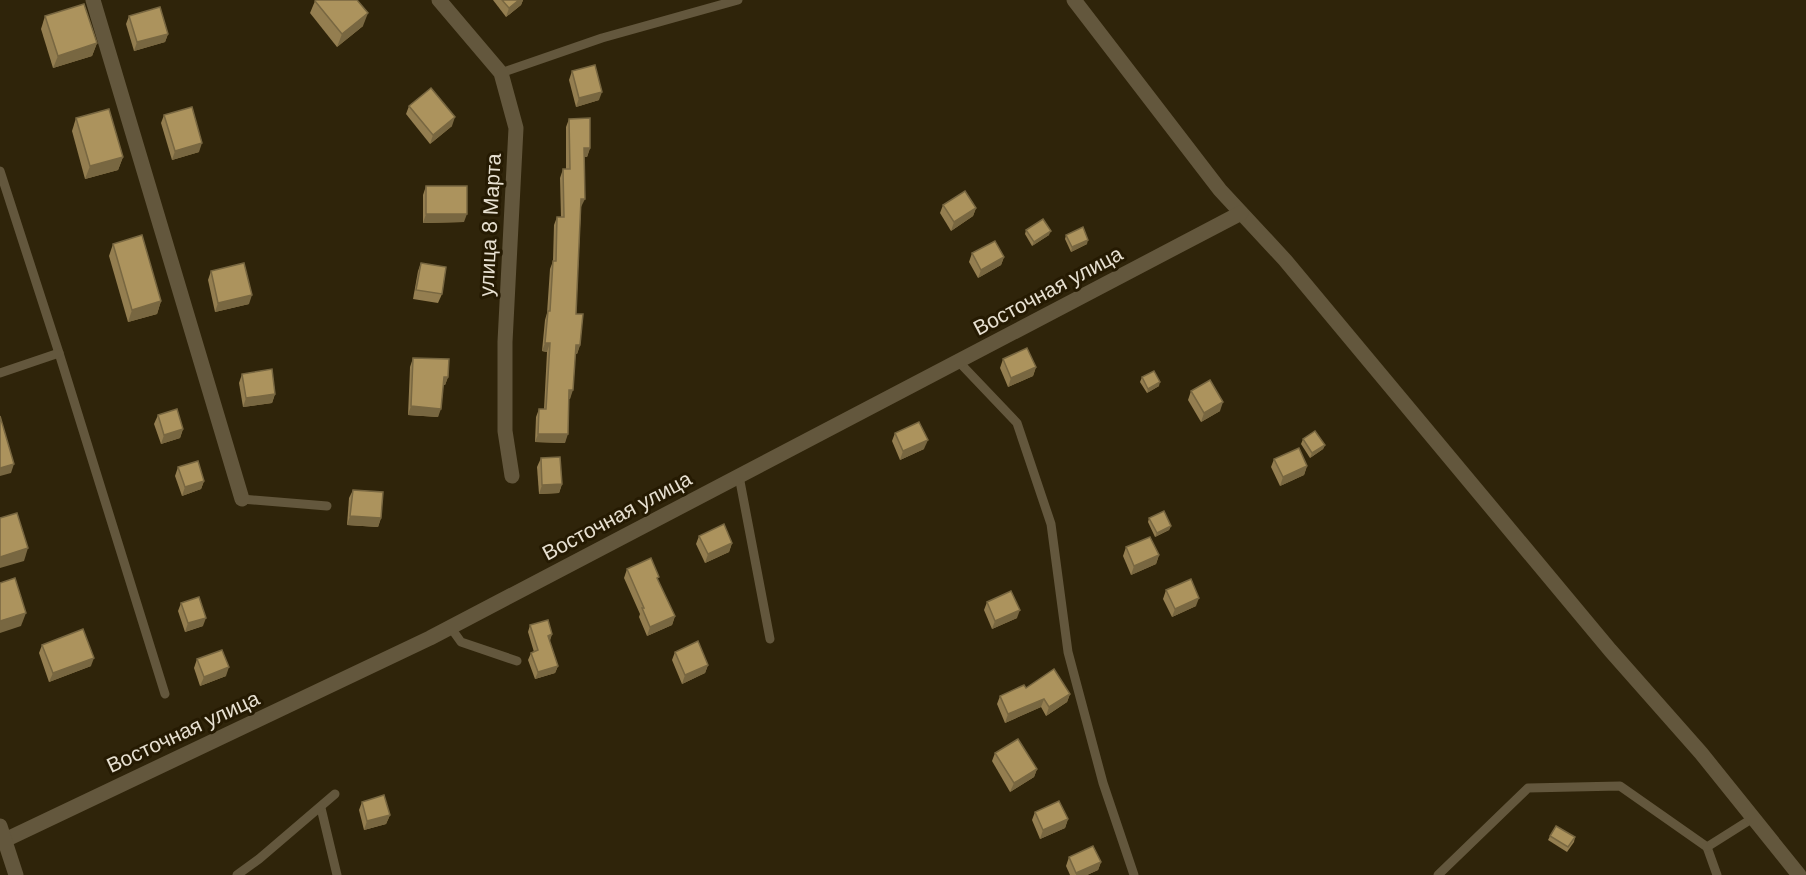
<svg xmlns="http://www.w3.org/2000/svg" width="1806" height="875" font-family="'DM Sans',sans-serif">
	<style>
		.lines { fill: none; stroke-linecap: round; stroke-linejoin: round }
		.lane { stroke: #63573d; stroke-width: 9 }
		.street { stroke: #63573d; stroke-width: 15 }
		.secondary { stroke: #63573d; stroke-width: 15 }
		.wall { fill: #947e50 }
		.shaded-wall { fill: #786741 }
		.building { fill: #ac935d; stroke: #786741; stroke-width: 1.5 }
		.labels { text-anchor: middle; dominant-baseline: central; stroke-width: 6; stroke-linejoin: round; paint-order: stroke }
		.street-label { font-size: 21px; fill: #e7e0d1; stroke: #251a02 }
	</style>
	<rect width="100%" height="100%" fill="#2f240a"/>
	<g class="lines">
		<g class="lane">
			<path d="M 501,73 L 602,38 L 738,0"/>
			<path d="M 0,171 L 59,353 L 165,694"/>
			<path d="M 958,361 L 1017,423 L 1051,524 L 1068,652 L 1103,783 L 1134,875"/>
			<path d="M 0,373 L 59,353"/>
			<path d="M 739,476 L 770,639"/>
			<path d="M 242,499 L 327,506"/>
			<path d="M 451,628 L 461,642 L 517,661"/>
			<path d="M 321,808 L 337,875"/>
			<path d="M 1707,847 L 1717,875"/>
			<path d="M 237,875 L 259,859 L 335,794"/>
			<path d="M 1438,875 L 1528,788 L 1620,786 L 1707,847 L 1753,818"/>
		</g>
		<g class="street">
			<path d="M 93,0 L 242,499"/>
			<path d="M 439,0 L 501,73 L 516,128 L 505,342 L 505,431 L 512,476"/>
			<path d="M 1074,0 L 1220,190 L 1285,260 L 1610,650 L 1701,753 L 1799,875"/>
			<path d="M 5,840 L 430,638 L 1241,213"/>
		</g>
		<path class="secondary" d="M 0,826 L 16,875"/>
	</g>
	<g class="wall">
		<path d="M 493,0 L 523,0 L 521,5 L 506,17 Z"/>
		<path d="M 315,1 L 363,26 L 337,47 L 310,13 Z"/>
		<path d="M 45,16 L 97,43 L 92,56 L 53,68 L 41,29 Z"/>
		<path d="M 129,16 L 168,34 L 165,42 L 134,51 L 126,24 Z"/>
		<path d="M 572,71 L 599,100 L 576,107 L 569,80 Z"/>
		<path d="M 409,106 L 452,126 L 430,144 L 406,114 Z"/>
		<path d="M 164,115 L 199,152 L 172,160 L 161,123 Z"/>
		<path d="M 76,118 L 123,157 L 118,170 L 85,179 L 72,131 Z"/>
		<path d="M 569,119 L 590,148 L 587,157 L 584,157 L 581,207 L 576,314 L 580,345 L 577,354 L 575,354 L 570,399 L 569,399 L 565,443 L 535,442 L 536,417 L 539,409 L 544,409 L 547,352 L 542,351 L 545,320 L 547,313 L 550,269 L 553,261 L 554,225 L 557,217 L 561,217 L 560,178 L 563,169 L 566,169 L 566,127 Z"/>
		<path d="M 426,186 L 464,222 L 423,223 L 423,195 Z"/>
		<path d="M 943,205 L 976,208 L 973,216 L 951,231 L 940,213 Z"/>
		<path d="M 1026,230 L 1049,235 L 1032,246 L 1025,234 Z"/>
		<path d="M 1066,235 L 1087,244 L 1071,252 L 1065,239 Z"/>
		<path d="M 113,244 L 161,301 L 157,314 L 128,322 L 109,256 Z"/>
		<path d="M 972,253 L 1004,257 L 1001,265 L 978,278 L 969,262 Z"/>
		<path d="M 421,263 L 442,294 L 438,303 L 413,299 L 418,271 Z"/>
		<path d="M 211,271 L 249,304 L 215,312 L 208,280 Z"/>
		<path d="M 413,358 L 448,377 L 445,385 L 443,385 L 438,417 L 408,415 L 410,367 Z"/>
		<path d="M 1003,359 L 1036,367 L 1033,376 L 1008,387 L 1000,368 Z"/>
		<path d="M 242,374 L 275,394 L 272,403 L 243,407 L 239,383 Z"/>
		<path d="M 1142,377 L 1159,386 L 1147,393 L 1140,382 Z"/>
		<path d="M 1191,391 L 1220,411 L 1201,422 L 1188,400 Z"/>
		<path d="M 158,415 L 183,429 L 180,438 L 161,444 L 154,424 Z"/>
		<path d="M 895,433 L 924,449 L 900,460 L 892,441 Z"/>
		<path d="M 1303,439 L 1325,445 L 1323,449 L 1310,458 L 1301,444 Z"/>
		<path d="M 541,458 L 562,484 L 559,493 L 539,494 L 537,467 Z"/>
		<path d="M 1274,459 L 1307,466 L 1304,475 L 1280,486 L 1271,467 Z"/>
		<path d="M 178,467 L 204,481 L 201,489 L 182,496 L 175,476 Z"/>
		<path d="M 353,490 L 381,518 L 378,527 L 347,525 L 349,498 Z"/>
		<path d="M 1149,518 L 1171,526 L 1169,530 L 1155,537 L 1148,522 Z"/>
		<path d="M 699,536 L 732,543 L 729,552 L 705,563 L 696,544 Z"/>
		<path d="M 1126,547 L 1159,555 L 1156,564 L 1131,575 L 1123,556 Z"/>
		<path d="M 627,569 L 658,580 L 675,616 L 672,625 L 647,636 L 639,617 L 640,614 L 624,578 Z"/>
		<path d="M 1166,590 L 1196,606 L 1172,617 L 1163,599 Z"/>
		<path d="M 987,602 L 1017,618 L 992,629 L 984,610 Z"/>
		<path d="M 181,603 L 203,626 L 185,632 L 178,611 Z"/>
		<path d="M 530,625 L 552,634 L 549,642 L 558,666 L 555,673 L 535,679 L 528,660 L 531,653 L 534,652 L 528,632 Z"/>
		<path d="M 42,645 L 91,666 L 49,682 L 39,653 Z"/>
		<path d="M 675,652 L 708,665 L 705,673 L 682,684 L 672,660 Z"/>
		<path d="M 197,659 L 226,676 L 200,686 L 194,668 Z"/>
		<path d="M 1026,688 L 1070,694 L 1067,702 L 1046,716 L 1041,707 L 1005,723 L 997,704 L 1000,696 Z"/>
		<path d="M 995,753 L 1037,769 L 1034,777 L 1010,792 L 992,761 Z"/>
		<path d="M 362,802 L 390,815 L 386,824 L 364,830 L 359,810 Z"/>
		<path d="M 1035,812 L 1068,819 L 1065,828 L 1040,839 L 1032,820 Z"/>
		<path d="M 1550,836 L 1575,837 L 1574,842 L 1567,852 L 1548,840 Z"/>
		<path d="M 1069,857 L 1101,862 L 1098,870 L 1087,875 L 1070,875 L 1066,866 Z"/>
	</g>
	<g class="shaded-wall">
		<path d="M 519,0 L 523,0 L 521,5 L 506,17 L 509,8 Z"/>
		<path d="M 368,13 L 363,26 L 337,47 L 342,34 Z"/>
		<path d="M 168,34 L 165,42 L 134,51 L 137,42 Z"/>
		<path d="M 97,43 L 92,56 L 53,68 L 58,56 Z"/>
		<path d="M 602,92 L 599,100 L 576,107 L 579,98 Z"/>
		<path d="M 455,117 L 452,126 L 430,144 L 433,135 Z"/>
		<path d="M 202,143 L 199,152 L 172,160 L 175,151 Z"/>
		<path d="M 584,148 L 590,148 L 587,157 L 581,157 Z"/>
		<path d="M 123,157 L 118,170 L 85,179 L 90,166 Z"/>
		<path d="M 581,199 L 585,199 L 581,207 L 578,207 Z"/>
		<path d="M 976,208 L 973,216 L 951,231 L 954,222 Z"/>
		<path d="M 426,214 L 467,214 L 464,222 L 423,223 Z"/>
		<path d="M 1051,231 L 1049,235 L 1032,246 L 1034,242 Z"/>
		<path d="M 1088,240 L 1087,244 L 1071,252 L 1072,247 Z"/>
		<path d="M 1004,257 L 1001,265 L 978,278 L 981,270 Z"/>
		<path d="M 252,295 L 249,304 L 215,312 L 218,303 Z"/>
		<path d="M 161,301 L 157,314 L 128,322 L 132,310 Z"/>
		<path d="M 545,343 L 550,343 L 547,352 L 542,351 Z"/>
		<path d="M 576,345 L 580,345 L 577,354 L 573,354 Z"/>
		<path d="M 1036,367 L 1033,376 L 1008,387 L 1011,378 Z"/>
		<path d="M 444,377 L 448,377 L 445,385 L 441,385 Z"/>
		<path d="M 1160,382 L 1159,386 L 1147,393 L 1148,389 Z"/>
		<path d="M 569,390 L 573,390 L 570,399 L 566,399 Z"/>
		<path d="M 275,394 L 272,403 L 243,407 L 246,398 Z"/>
		<path d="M 1223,402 L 1220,411 L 1201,422 L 1204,413 Z"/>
		<path d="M 411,406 L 441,409 L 438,417 L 408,415 Z"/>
		<path d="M 183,429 L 180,438 L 161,444 L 164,435 Z"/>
		<path d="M 538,434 L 568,434 L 565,443 L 535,442 Z"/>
		<path d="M 928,440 L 924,449 L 900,460 L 903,451 Z"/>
		<path d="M 1325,445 L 1323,449 L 1310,458 L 1312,453 Z"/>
		<path d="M 14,464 L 11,473 L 0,476 L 0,468 Z"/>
		<path d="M 1307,466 L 1304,475 L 1280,486 L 1283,477 Z"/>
		<path d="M 204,481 L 201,489 L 182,496 L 185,487 Z"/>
		<path d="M 562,484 L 559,493 L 539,494 L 542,485 Z"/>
		<path d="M 350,516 L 381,518 L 378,527 L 347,525 Z"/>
		<path d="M 1171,526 L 1169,530 L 1155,537 L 1157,533 Z"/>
		<path d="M 732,543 L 729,552 L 705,563 L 708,554 Z"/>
		<path d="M 28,548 L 24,561 L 0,568 L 0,557 Z"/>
		<path d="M 1159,555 L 1156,564 L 1131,575 L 1134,566 Z"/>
		<path d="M 1199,598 L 1196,606 L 1172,617 L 1175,609 Z"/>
		<path d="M 1020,610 L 1017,618 L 992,629 L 995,621 Z"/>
		<path d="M 26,613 L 21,626 L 0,633 L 0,621 Z"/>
		<path d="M 675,616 L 672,625 L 647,636 L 650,627 Z"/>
		<path d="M 206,618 L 203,626 L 185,632 L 188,623 Z"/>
		<path d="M 552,634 L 550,641 L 545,643 L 548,636 Z"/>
		<path d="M 94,658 L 91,666 L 49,682 L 53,673 Z"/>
		<path d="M 708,665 L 705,673 L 682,684 L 685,675 Z"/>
		<path d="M 558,666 L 555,673 L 535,679 L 538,672 Z"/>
		<path d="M 229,667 L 226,676 L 200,686 L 204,677 Z"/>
		<path d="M 1070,694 L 1067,702 L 1046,716 L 1049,707 Z"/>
		<path d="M 1044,699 L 1041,707 L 1005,723 L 1008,714 Z"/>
		<path d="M 1037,769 L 1034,777 L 1010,792 L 1014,783 Z"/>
		<path d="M 390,815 L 386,824 L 364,830 L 367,821 Z"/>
		<path d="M 1068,819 L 1065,828 L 1040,839 L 1043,830 Z"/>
		<path d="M 1101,862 L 1098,870 L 1087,875 L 1076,875 L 1076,873 Z"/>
	</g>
	<g class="building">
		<path d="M 316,0 L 357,0 L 368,13 L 342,34 L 315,1 Z"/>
		<path d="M 502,0 L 519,0 L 509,8 Z"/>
		<path d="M 84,4 L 97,43 L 58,56 L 45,16 Z"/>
		<path d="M 160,7 L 168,34 L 137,42 L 129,16 Z"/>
		<path d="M 595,65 L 602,92 L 579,98 L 572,71 Z"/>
		<path d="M 431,88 L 455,117 L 433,135 L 409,106 Z"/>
		<path d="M 192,107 L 202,143 L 175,151 L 164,115 Z"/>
		<path d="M 109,109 L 123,157 L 90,166 L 76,118 Z"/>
		<path d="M 590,118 L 590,148 L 584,148 L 585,199 L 581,199 L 576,314 L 583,314 L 580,345 L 576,345 L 573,390 L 569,390 L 568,434 L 538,434 L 539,409 L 546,409 L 550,343 L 545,343 L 548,311 L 550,311 L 553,261 L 556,261 L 557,217 L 564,217 L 563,169 L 570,169 L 569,119 Z"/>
		<rect x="426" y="186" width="41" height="28"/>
		<path d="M 965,191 L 976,208 L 954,222 L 943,205 Z"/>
		<path d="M 1043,219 L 1051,231 L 1034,242 L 1026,230 Z"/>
		<path d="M 1083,227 L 1088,240 L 1072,247 L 1066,235 Z"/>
		<path d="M 142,235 L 161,301 L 132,310 L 113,244 Z"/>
		<path d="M 995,241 L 1004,257 L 981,270 L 972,253 Z"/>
		<path d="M 244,263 L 252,295 L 218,303 L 211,271 Z"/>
		<path d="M 421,263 L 446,267 L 442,294 L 416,290 Z"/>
		<path d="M 1027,348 L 1036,367 L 1011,378 L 1003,359 Z"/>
		<path d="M 413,358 L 449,359 L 448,377 L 444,377 L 441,409 L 411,406 Z"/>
		<path d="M 272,369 L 275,394 L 246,398 L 242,374 Z"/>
		<path d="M 1154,371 L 1160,382 L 1148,389 L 1142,377 Z"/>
		<path d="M 1210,380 L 1223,402 L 1204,413 L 1191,391 Z"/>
		<path d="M 177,409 L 183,429 L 164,435 L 158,415 Z"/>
		<path d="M 0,416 L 14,464 L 0,468 Z"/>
		<path d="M 919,422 L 928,440 L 903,451 L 895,433 Z"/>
		<path d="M 1315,431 L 1325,445 L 1312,453 L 1303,439 Z"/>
		<path d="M 1299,448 L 1307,466 L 1283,477 L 1274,459 Z"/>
		<path d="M 560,457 L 562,484 L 542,485 L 541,458 Z"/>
		<path d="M 198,461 L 204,481 L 185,487 L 178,467 Z"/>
		<path d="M 353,490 L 383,492 L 381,518 L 350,516 Z"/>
		<path d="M 1164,511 L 1171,526 L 1157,533 L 1149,518 Z"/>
		<path d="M 17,513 L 28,548 L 0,557 L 0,518 Z"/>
		<path d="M 724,524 L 732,543 L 708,554 L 699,536 Z"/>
		<path d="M 1150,537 L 1159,555 L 1134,566 L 1126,547 Z"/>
		<path d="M 651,558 L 659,577 L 657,578 L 675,616 L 650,627 L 642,608 L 644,608 L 627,569 Z"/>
		<path d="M 15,578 L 26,613 L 0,621 L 0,583 Z"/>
		<path d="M 1191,579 L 1199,598 L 1175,609 L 1166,590 Z"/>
		<path d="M 1011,591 L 1020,610 L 995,621 L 987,602 Z"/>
		<path d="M 199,597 L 206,618 L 188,623 L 181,603 Z"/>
		<path d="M 548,620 L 552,634 L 548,636 L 558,666 L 538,672 L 531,653 L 538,650 L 530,625 Z"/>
		<path d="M 83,629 L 94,658 L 53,673 L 42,645 Z"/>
		<path d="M 698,641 L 708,665 L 685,675 L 675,652 Z"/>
		<path d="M 222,650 L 229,667 L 204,677 L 197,659 Z"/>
		<path d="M 1054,669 L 1070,694 L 1049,707 L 1044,699 L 1008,714 L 1000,696 L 1024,685 L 1026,688 Z"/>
		<path d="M 1018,739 L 1037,769 L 1014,783 L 995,753 Z"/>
		<path d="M 384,795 L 390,815 L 367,821 L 362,802 Z"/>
		<path d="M 1059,801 L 1068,819 L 1043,830 L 1035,812 Z"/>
		<path d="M 1556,826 L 1575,837 L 1568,847 L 1550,836 Z"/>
		<path d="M 1093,846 L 1101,862 L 1076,873 L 1069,857 Z"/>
	</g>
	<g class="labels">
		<g class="street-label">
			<text transform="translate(490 225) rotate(-87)">улица 8 Марта</text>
			<text transform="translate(1048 291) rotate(-28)">Восточная улица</text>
			<text transform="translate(617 516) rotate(-28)">Восточная улица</text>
			<text transform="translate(183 732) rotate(-25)">Восточная улица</text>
		</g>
	</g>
</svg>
